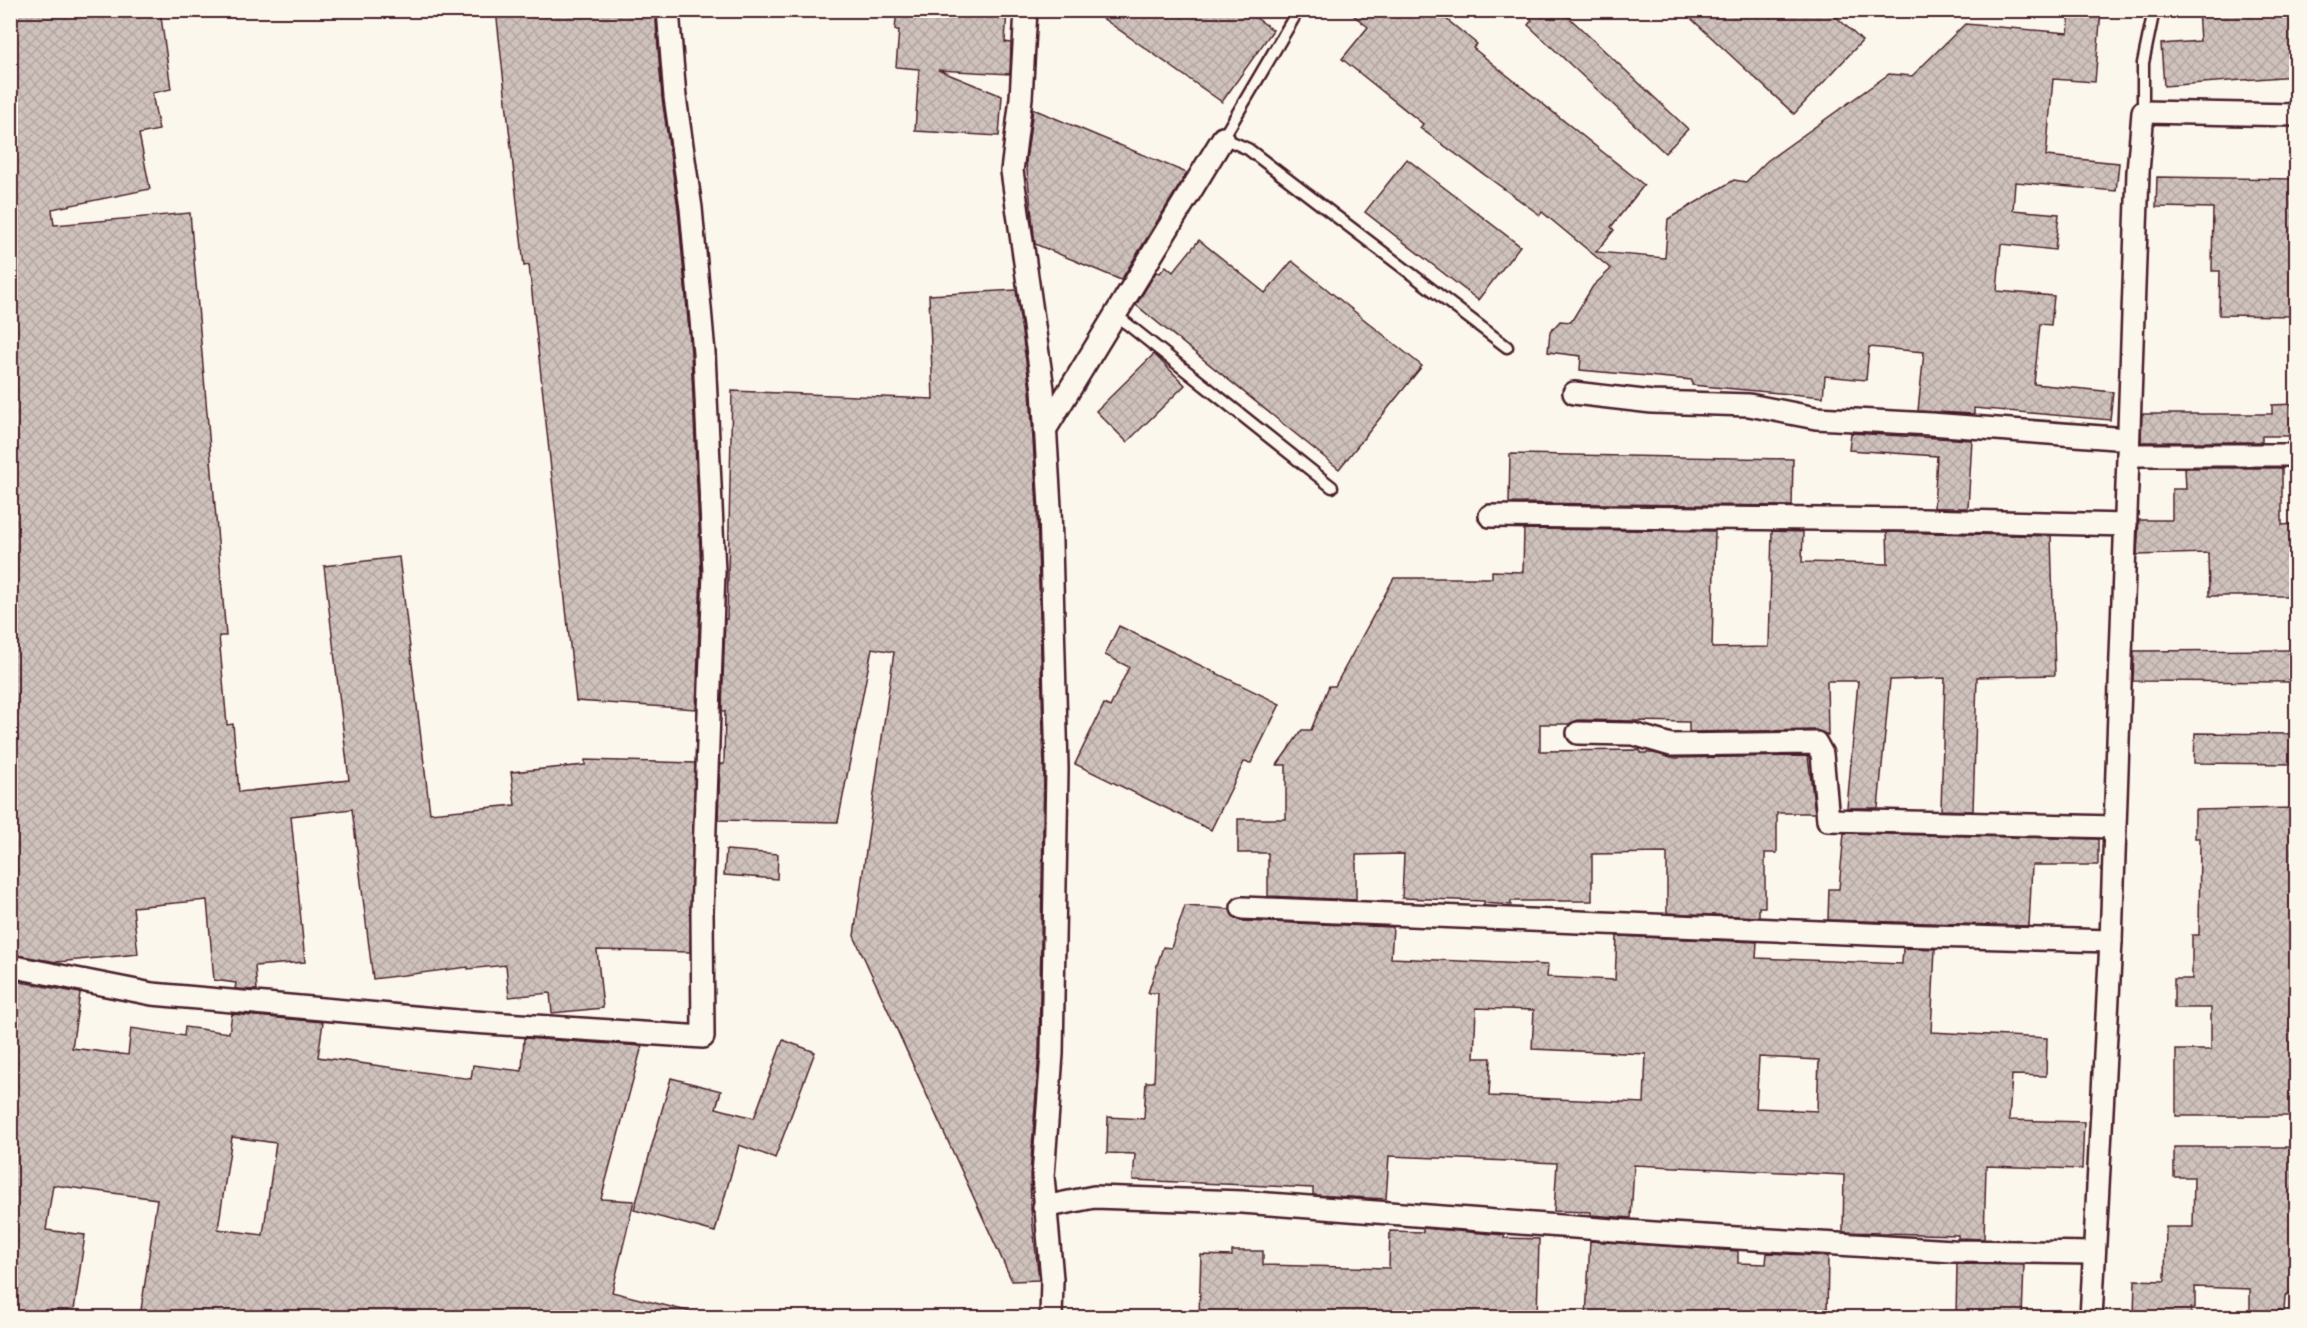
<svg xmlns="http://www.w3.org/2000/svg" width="2307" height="1328" font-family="Mali,sans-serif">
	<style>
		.building { fill: url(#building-cross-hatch); stroke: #4a1f2b; stroke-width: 1.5; fill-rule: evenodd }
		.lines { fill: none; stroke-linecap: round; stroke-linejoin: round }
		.service-casing { stroke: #4a1f2b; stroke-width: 15 }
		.minor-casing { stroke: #4a1f2b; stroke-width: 26 }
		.service { stroke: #fbf7ec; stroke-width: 10 }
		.minor { stroke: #fbf7ec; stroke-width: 21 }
	</style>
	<defs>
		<pattern id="building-cross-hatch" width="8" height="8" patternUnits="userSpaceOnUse" patternTransform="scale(1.5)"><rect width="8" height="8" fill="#cfc2bc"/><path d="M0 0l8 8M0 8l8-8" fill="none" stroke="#b3a6a2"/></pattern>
	</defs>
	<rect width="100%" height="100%" fill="#fbf7ec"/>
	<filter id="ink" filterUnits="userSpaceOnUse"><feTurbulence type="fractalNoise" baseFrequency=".0167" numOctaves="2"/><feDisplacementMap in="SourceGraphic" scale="12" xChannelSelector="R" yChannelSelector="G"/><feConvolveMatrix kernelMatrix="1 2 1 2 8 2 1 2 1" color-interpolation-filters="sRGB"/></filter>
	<g filter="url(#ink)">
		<g class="building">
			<path d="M 10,10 L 160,10 L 171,89 L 152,93 L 159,130 L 139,134 L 150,189 L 52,209 L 54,225 L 190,213 L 226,636 L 219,636 L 227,725 L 233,724 L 239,792 L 349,780 L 324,566 L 399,557 L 430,813 L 515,805 L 511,772 L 585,765 L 585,760 L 695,763 L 690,952 L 597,950 L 603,1008 L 552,1013 L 550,993 L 509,997 L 506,965 L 468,969 L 468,967 L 373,979 L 352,809 L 291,816 L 305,962 L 255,966 L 257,990 L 235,989 L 236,983 L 214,980 L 207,900 L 133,907 L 138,954 L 57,962 L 10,954 L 10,604 L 14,603 L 10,573 Z"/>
			<path d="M 496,10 L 655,10 L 662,98 L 678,209 L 691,354 L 701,572 L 696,709 L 576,701 L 529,265 L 524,266 Z"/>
			<path d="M 897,10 L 1007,10 L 1005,42 L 1011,43 L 1010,74 L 938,70 L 1002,96 L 999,136 L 915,131 L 919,69 L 896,67 L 899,30 L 895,30 Z"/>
			<path d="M 1091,10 L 1245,10 L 1273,30 L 1222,102 Z"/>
			<path d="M 1347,10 L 1435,10 L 1477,44 L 1473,48 L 1644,185 L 1611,227 L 1614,230 L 1596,252 L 1665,258 L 1668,219 L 1734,180 L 1746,182 L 1767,161 L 1889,74 L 1912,76 L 1965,24 L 2068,33 L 2070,10 L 2101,10 L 2095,82 L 2053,79 L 2046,156 L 2119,163 L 2116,191 L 2015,182 L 2013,210 L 2059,214 L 2055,250 L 2001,244 L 1997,291 L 2054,296 L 2051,325 L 2040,324 L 2034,384 L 2113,392 L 2110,420 L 1974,408 L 1974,414 L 1918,411 L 1924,352 L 1869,347 L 1866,380 L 1825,376 L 1823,397 L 1692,385 L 1692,380 L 1580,370 L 1581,356 L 1548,352 L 1550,332 L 1560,321 L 1571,322 L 1593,286 L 1611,269 L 1542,212 L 1540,215 L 1420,128 L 1423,124 L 1342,59 L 1368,27 Z"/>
			<path d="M 1522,10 L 1561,10 L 1688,129 L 1665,153 L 1528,25 L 1532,20 Z"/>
			<path d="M 1682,10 L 1829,10 L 1862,41 L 1794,114 Z"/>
			<path d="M 2198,10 L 2296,10 L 2296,76 L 2164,86 L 2161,44 L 2200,41 Z"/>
			<path d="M 1033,109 L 1187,173 L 1121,280 L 1035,244 L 1026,161 Z"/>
			<path d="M 1407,159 L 1520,246 L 1478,300 L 1365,212 Z"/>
			<path d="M 2157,177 L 2296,179 L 2296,316 L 2219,315 L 2220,271 L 2212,271 L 2213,208 L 2156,207 Z"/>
			<path d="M 1199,240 L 1265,293 L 1292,261 L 1422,366 L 1339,469 L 1136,305 L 1156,272 L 1160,273 L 1166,266 L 1173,272 Z"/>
			<path d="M 1016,290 L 1030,390 L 1037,508 L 1044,769 L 1039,1053 L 1030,1175 L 1031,1209 L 1039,1280 L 1012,1281 L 854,936 L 894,652 L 872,648 L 838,822 L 718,820 L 720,764 L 724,764 L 725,711 L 722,711 L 725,619 L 727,619 L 732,391 L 933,399 L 929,295 Z"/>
			<path d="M 1154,354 L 1185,385 L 1127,442 L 1096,411 Z"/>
			<path d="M 2296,404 L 2296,436 L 2262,436 L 2262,442 L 2141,442 L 2142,414 L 2272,414 L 2272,405 Z"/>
			<path d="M 1851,433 L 1972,440 L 1968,508 L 1934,508 L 1937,456 L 1849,450 Z"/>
			<path d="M 1510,454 L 1793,459 L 1792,506 L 1509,503 Z"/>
			<path d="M 2185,468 L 2282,468 L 2282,525 L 2296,524 L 2296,596 L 2209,596 L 2208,553 L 2137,555 L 2139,520 L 2172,520 L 2172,489 L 2186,489 Z"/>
			<path d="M 1524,529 L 1715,531 L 1712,648 L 1769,647 L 1772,531 L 1803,532 L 1802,562 L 1888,564 L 1887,532 L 2051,536 L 2055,675 L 1977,677 L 1973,811 L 1941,810 L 1945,678 L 1890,680 L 1878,808 L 1847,808 L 1858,681 L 1827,681 L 1828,735 L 1816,730 L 1689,732 L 1689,722 L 1578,720 L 1570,724 L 1540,724 L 1540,751 L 1640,750 L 1640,753 L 1654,753 L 1671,758 L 1808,756 L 1815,813 L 1777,813 L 1777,853 L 1765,853 L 1765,907 L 1759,907 L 1759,917 L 1667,913 L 1667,853 L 1592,854 L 1592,901 L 1511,901 L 1511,905 L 1484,903 L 1484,901 L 1402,898 L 1404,854 L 1356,855 L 1356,900 L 1268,896 L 1268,853 L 1238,853 L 1238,819 L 1286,819 L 1286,765 L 1277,765 L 1302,730 L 1311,730 L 1329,686 L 1335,686 L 1394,578 L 1492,578 L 1492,571 L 1523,572 Z"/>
			<path d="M 1119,626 L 1280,704 L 1251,763 L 1244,762 L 1211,830 L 1075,764 L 1104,704 L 1110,707 L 1129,667 L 1105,655 Z"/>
			<path d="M 2296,650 L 2296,682 L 2133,681 L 2134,651 Z"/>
			<path d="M 2195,733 L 2296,734 L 2296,764 L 2194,763 Z"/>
			<path d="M 2296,808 L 2296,1116 L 2176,1116 L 2176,1050 L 2211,1050 L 2211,1008 L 2174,1008 L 2174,979 L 2192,979 L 2192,935 L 2199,935 L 2200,838 L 2195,838 L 2195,810 Z"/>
			<path d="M 1844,833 L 2098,839 L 2098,865 L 2032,865 L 2029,926 L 1828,920 L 1829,889 L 1839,889 Z"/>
			<path d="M 726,850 L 778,854 L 777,879 L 724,875 Z"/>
			<path d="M 1185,906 L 1230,909 L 1235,918 L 1241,921 L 1393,927 L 1391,958 L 1548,965 L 1547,977 L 1615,980 L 1617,936 L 1757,942 L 1756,958 L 1902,964 L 1903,948 L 1935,949 L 1931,1032 L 2047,1038 L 2046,1076 L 2012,1075 L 2009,1120 L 2084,1122 L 2082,1169 L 1986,1166 L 1984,1239 L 1958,1238 L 1958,1235 L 1843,1232 L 1844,1175 L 1634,1165 L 1631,1218 L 1591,1215 L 1591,1212 L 1554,1211 L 1557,1163 L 1389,1156 L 1386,1199 L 1313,1195 L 1313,1188 L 1133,1180 L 1135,1154 L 1107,1153 L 1108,1117 L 1144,1119 L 1146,1082 L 1154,1082 L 1158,993 L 1148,993 L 1163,947 L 1171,948 ZM 1476,1008 L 1534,1010 L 1532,1049 L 1646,1054 L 1644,1103 L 1489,1096 L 1491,1058 L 1474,1058 ZM 1759,1057 L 1819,1060 L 1817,1111 L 1756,1108 Z"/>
			<path d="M 10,980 L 80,993 L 72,1048 L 128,1055 L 131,1028 L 184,1036 L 185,1027 L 229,1033 L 232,1014 L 323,1022 L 318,1057 L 471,1079 L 473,1065 L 522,1071 L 524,1038 L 642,1046 L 601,1199 L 634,1201 L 612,1292 L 691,1312 L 690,1317 L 508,1317 L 495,1314 L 494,1317 L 140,1317 L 157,1199 L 53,1185 L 46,1230 L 85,1235 L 73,1317 L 10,1317 ZM 232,1137 L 276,1143 L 263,1235 L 218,1229 Z"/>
			<path d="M 783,1040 L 815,1052 L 775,1158 L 739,1145 L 715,1232 L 634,1210 L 671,1078 L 721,1091 L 716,1108 L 754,1118 Z"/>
			<path d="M 2174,1147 L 2296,1147 L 2296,1288 L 2285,1296 L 2284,1311 L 2278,1310 L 2278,1317 L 2250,1317 L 2250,1289 L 2195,1287 L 2195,1308 L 2191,1308 L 2191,1317 L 2134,1317 L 2135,1280 L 2165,1281 L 2166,1227 L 2193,1227 L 2194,1177 L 2174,1177 Z"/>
			<path d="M 1423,1228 L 1504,1235 L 1504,1238 L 1539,1239 L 1537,1317 L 1199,1317 L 1201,1255 L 1232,1256 L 1232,1251 L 1263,1251 L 1263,1265 L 1389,1268 L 1390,1231 L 1423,1232 Z"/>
			<path d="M 1590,1241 L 1738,1251 L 1738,1263 L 1766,1264 L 1767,1253 L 1828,1256 L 1827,1317 L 1586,1317 Z"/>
			<path d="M 1957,1264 L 2024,1265 L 2022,1317 L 1956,1317 Z"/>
		</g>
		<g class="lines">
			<defs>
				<g id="service">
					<path d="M 1296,14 L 1223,138 L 1248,149 L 1507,347"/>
					<path d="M 2143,112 L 2143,63 L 2154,10"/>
					<path d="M 1116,315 L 1332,487"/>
				</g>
				<g id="minor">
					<path d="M 1026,10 L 1021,98 L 1012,171 L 1043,389 L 1050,507 L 1057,769 L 1052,1054 L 1043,1176 L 1052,1279 L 1051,1318"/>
					<path d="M 1574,393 L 1652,402 L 1749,405 L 1816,418 L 1931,424 L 2128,439"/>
					<path d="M 1045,430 L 1223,138"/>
					<path d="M 2128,455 L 2296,455"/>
					<path d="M 1490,516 L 1923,520 L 2126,525"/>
					<path d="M 1578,733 L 1633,734 L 1671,745 L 1816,743 L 1822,754 L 1828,820 L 2114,827"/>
					<path d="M 1242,908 L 1894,935 L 2111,941"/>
					<path d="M 10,966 L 152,994 L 458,1021 L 703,1037 L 702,912 L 714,572 L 704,353 L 691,208 L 675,97 L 668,10"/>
					<path d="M 1044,1207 L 1094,1197 L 1242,1202 L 1654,1233 L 1953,1251 L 2093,1253"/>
					<path d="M 2091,1318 L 2111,941 L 2138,172 L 2143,112 L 2296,115"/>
				</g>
			</defs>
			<use href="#service" class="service-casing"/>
			<use href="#minor" class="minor-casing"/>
			<use href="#service" class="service"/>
			<use href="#minor" class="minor"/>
		</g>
	</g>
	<rect width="2307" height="1328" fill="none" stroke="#fbf7ec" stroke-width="36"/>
	<rect x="18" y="18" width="2271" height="1292" fill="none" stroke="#4a1f2b" stroke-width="2" filter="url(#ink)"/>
</svg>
